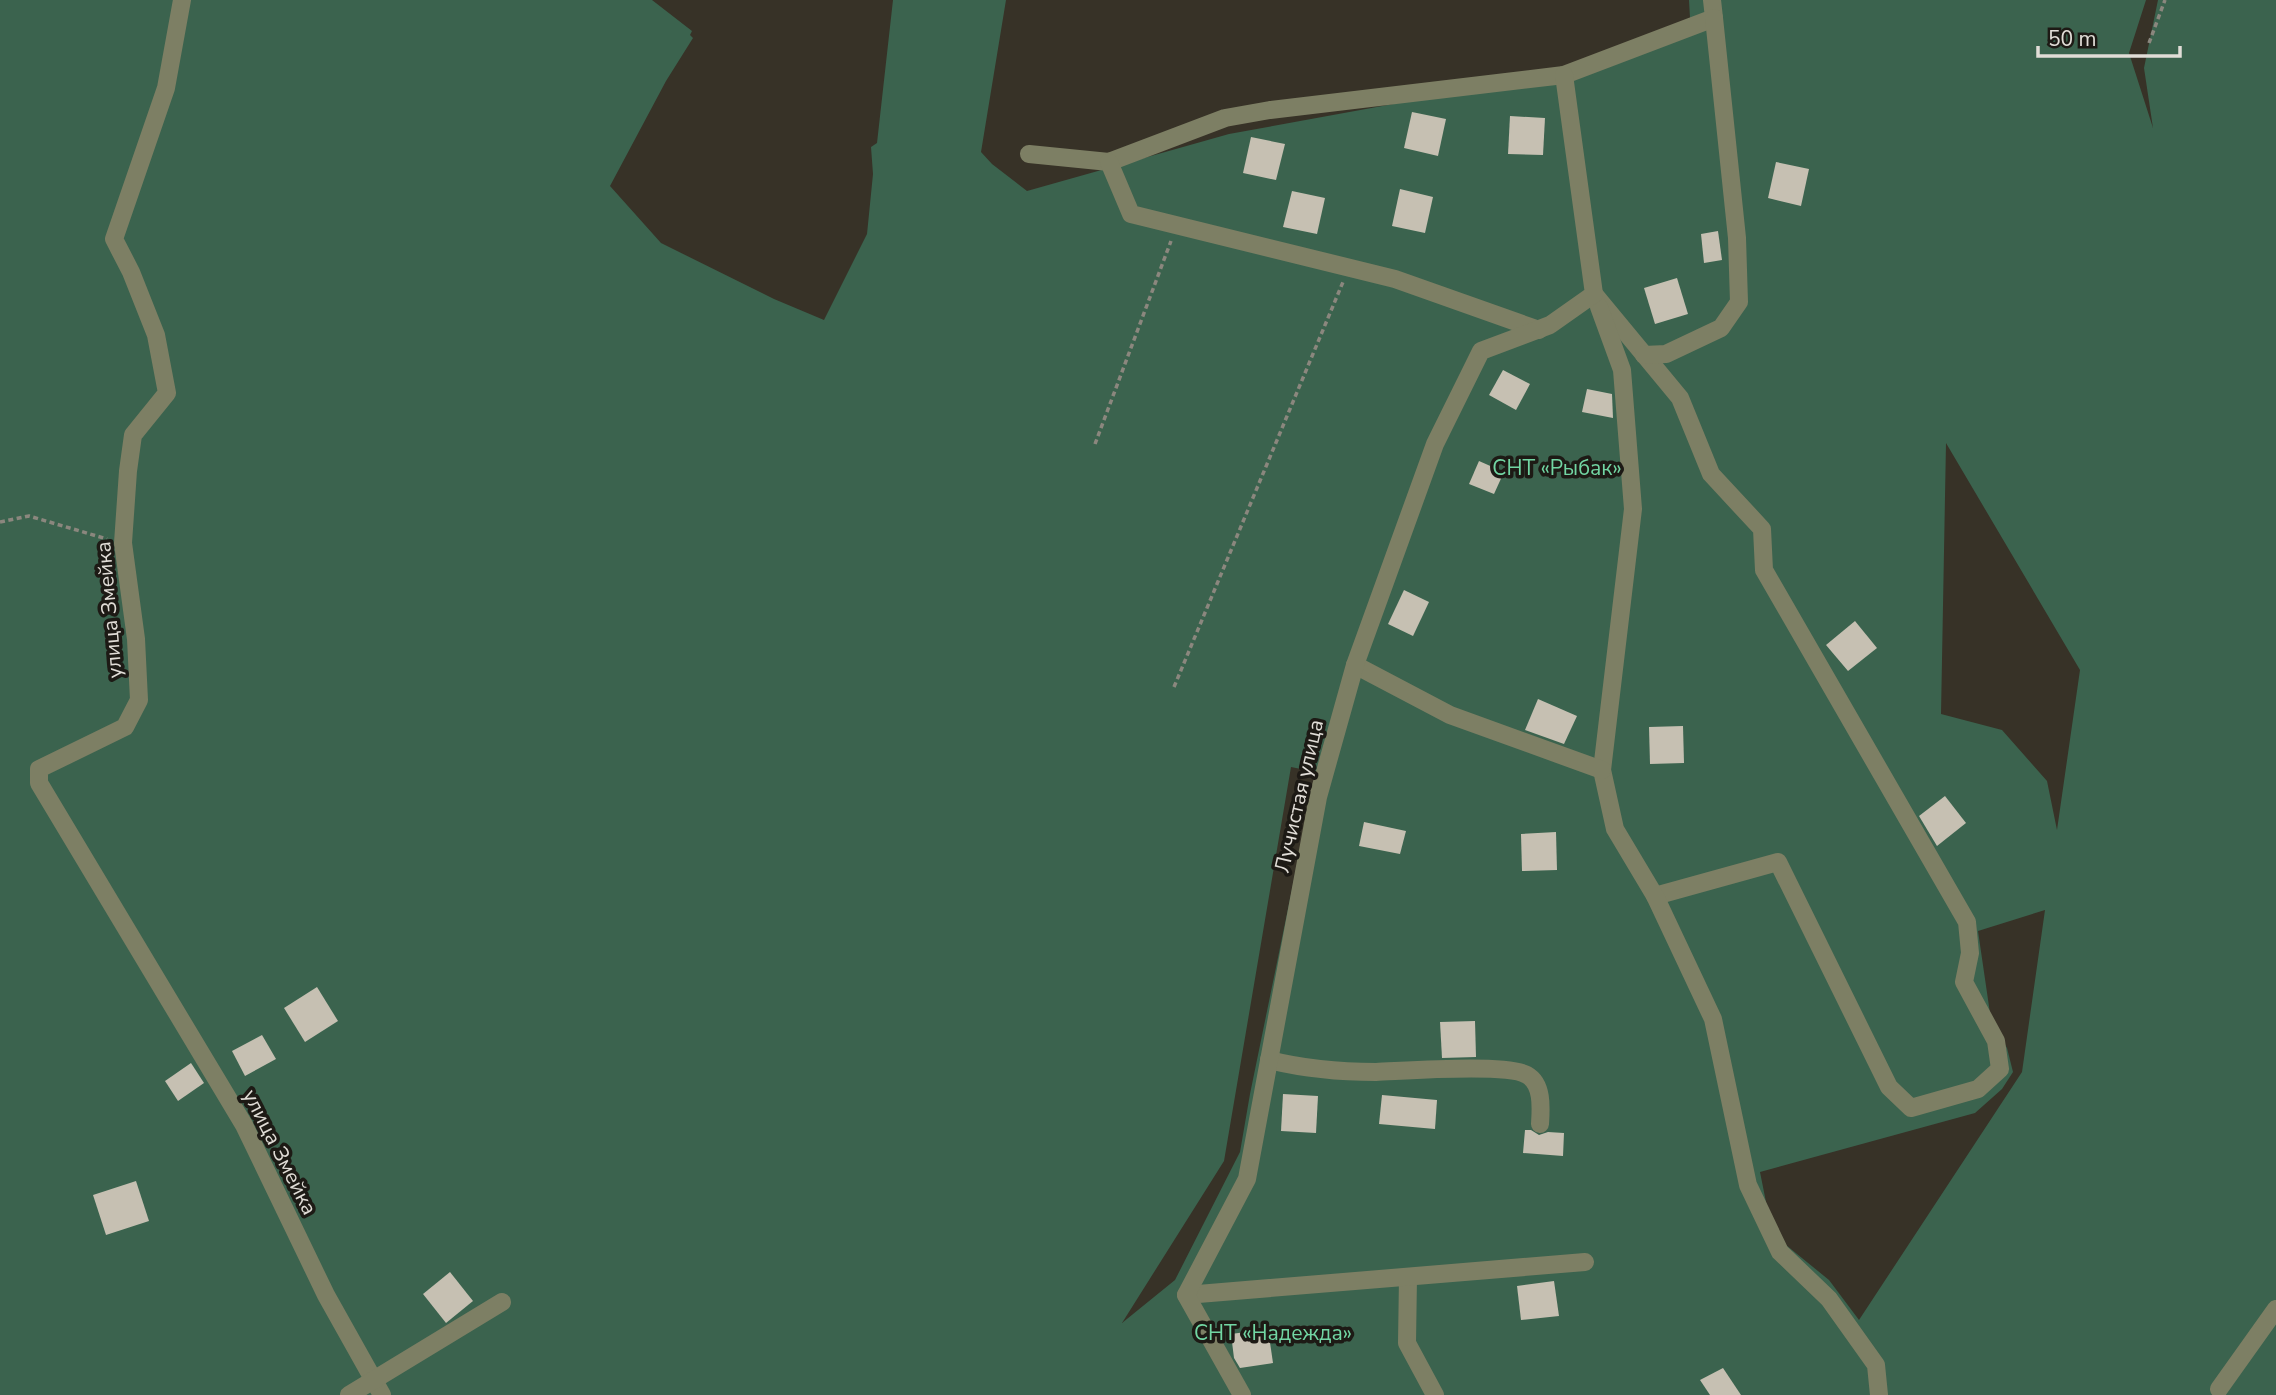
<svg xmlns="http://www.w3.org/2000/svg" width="2276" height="1395" font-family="'Nunito Sans',sans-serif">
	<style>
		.green { fill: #3b634e; fill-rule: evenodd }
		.building { fill: #c6c0b2 }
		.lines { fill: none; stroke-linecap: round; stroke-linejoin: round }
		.path { stroke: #8b877e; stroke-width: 3.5; stroke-dasharray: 5 3.5; stroke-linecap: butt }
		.minor { stroke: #7d7f64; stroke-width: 18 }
		.labels { text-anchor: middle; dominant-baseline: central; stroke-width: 7; stroke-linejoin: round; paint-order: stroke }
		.park-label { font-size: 21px; fill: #72d6a3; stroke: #1d1a15 }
		.street-label { font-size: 21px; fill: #e1ddd7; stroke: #1d1a15 }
	</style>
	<rect width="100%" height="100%" fill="#373227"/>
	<path class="green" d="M 0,0 L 652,0 L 692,31 L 690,35 L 693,38 L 666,81 L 610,186 L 661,243 L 774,299 L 824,320 L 867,234 L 873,174 L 871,147 L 877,143 L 893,0 L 1006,0 L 981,152 L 992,164 L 1027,191 L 1229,134 L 1558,74 L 1690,18 L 1689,0 L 2146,0 L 2129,53 L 2153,128 L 2144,68 L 2158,0 L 2276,0 L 2276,1395 L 0,1395 ZM 1946,443 L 2080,670 L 2057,830 L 2047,781 L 2002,730 L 1941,714 ZM 1291,767 L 1316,772 L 1250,1094 L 1240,1152 L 1175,1280 L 1122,1323 L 1224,1161 ZM 2045,910 L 2022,1072 L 1859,1320 L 1829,1280 L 1786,1245 L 1767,1207 L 1760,1172 L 1975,1113 L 2002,1089 L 2013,1072 L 2007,1048 L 1991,1020 L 1978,931 Z"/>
	<g class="building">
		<path d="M 1412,112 L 1446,119 L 1438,156 L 1404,148 Z"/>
		<path d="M 1510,116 L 1545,118 L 1543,155 L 1508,154 Z"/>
		<path d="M 1251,137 L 1285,144 L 1276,180 L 1243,173 Z"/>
		<path d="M 1776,162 L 1809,169 L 1801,206 L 1768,198 Z"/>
		<path d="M 1400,189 L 1433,197 L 1425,233 L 1392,226 Z"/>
		<path d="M 1292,191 L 1325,198 L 1317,234 L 1283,227 Z"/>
		<path d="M 1718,231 L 1722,260 L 1704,263 L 1701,234 Z"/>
		<path d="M 1677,278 L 1688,314 L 1655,324 L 1644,288 Z"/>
		<path d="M 1503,370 L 1530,384 L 1516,410 L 1489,395 Z"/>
		<path d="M 1587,389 L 1612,394 L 1613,418 L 1582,412 Z"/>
		<path d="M 1479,461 L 1504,472 L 1494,494 L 1469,484 Z"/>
		<path d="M 1404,590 L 1429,602 L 1413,636 L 1388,624 Z"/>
		<path d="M 1855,621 L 1877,648 L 1848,671 L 1826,645 Z"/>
		<path d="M 1538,699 L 1577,716 L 1564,744 L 1525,730 Z"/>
		<path d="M 1683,726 L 1684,763 L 1650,764 L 1649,727 Z"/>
		<path d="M 1945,796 L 1966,823 L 1937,846 L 1919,816 Z"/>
		<path d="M 1364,822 L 1406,831 L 1400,854 L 1359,846 Z"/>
		<path d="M 1556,832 L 1557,870 L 1522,871 L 1521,834 Z"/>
		<path d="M 317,987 L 338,1021 L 305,1042 L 284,1008 Z"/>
		<path d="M 1475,1021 L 1476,1057 L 1442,1058 L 1440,1022 Z"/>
		<path d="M 262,1035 L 276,1059 L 245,1076 L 232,1051 Z"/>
		<path d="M 191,1063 L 204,1083 L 178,1101 L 165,1081 Z"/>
		<path d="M 1283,1094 L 1318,1096 L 1316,1133 L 1281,1131 Z"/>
		<path d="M 1382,1095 L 1437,1100 L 1435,1129 L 1379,1124 Z"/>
		<path d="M 1525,1130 L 1531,1130 L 1539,1135 L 1548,1132 L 1564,1133 L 1563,1156 L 1523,1153 Z"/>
		<path d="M 136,1181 L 149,1221 L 106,1235 L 93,1195 Z"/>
		<path d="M 450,1272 L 473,1301 L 446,1323 L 423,1294 Z"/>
		<path d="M 1554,1281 L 1559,1316 L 1521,1320 L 1517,1286 Z"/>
		<path d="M 1268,1329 L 1273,1363 L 1240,1368 L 1234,1358 L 1231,1334 Z"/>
		<path d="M 1723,1368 L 1741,1395 L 1710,1395 L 1700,1380 Z"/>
	</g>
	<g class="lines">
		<g class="path">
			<path d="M 2149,43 L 2165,0"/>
			<path d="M 1095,444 L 1171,241"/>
			<path d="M 0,522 L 29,516 L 107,539"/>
			<path d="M 1174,687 L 1343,282"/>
		</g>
		<g class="minor">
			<path d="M 182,0 L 166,88 L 114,239 L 131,272 L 156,335 L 167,393 L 133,435 L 128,471 L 123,543 L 136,639 L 139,700 L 125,727 L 39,769 L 39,783 L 244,1125 L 326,1295 L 382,1395"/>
			<path d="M 1029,154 L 1109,162 L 1225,118 L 1270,110 L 1564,75 L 1714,18 L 1712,0"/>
			<path d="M 1109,162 L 1131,214 L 1395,279 L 1539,330"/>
			<path d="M 1594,294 L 1680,398 L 1711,474 L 1762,529 L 1764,570 L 1967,922 L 1970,953 L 1964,982 L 1996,1041 L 2000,1069 L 1978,1089 L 1911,1108 L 1889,1087 L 1778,862 L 1655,896"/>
			<path d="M 1599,307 L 1622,370 L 1633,509 L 1602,770 L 1615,829 L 1655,896 L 1713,1019 L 1748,1185 L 1780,1252 L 1829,1299 L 1876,1365 L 1879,1395"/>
			<path d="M 1644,355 L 1666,354 L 1721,328 L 1739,302 L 1737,238 L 1714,18"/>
			<path d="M 1355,665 L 1450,715 L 1602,770"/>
			<path d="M 1269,1060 C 1305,1069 1340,1072 1376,1072 C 1404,1071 1507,1063 1527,1075 C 1543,1084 1541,1108 1540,1124"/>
			<path d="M 1408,1277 L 1407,1343 L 1435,1395"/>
			<path d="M 1186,1295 L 1585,1262"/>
			<path d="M 2219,1389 L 2276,1309"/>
			<path d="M 349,1395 L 502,1302"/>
			<path d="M 1242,1395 L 1186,1295 L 1247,1179 L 1318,797 L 1355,665 L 1435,444 L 1481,351 L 1550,325 L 1594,294 L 1564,75"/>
		</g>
	</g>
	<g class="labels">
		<g class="park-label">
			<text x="1557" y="468">СНТ «Рыбак»</text>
			<text x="1273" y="1333">СНТ «Надежда»</text>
		</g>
		<g class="street-label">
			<text transform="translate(109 610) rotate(-95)">улица Змейка</text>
			<text transform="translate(1299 796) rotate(-77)">Лучистая улица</text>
			<text transform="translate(280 1152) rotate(63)">улица Змейка</text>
		</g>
	</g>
	<path d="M2038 46v10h142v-10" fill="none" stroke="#e1ddd7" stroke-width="3.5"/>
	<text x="2048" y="46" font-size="21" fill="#e1ddd7" stroke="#1d1a15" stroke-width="5" paint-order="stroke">50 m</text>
</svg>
